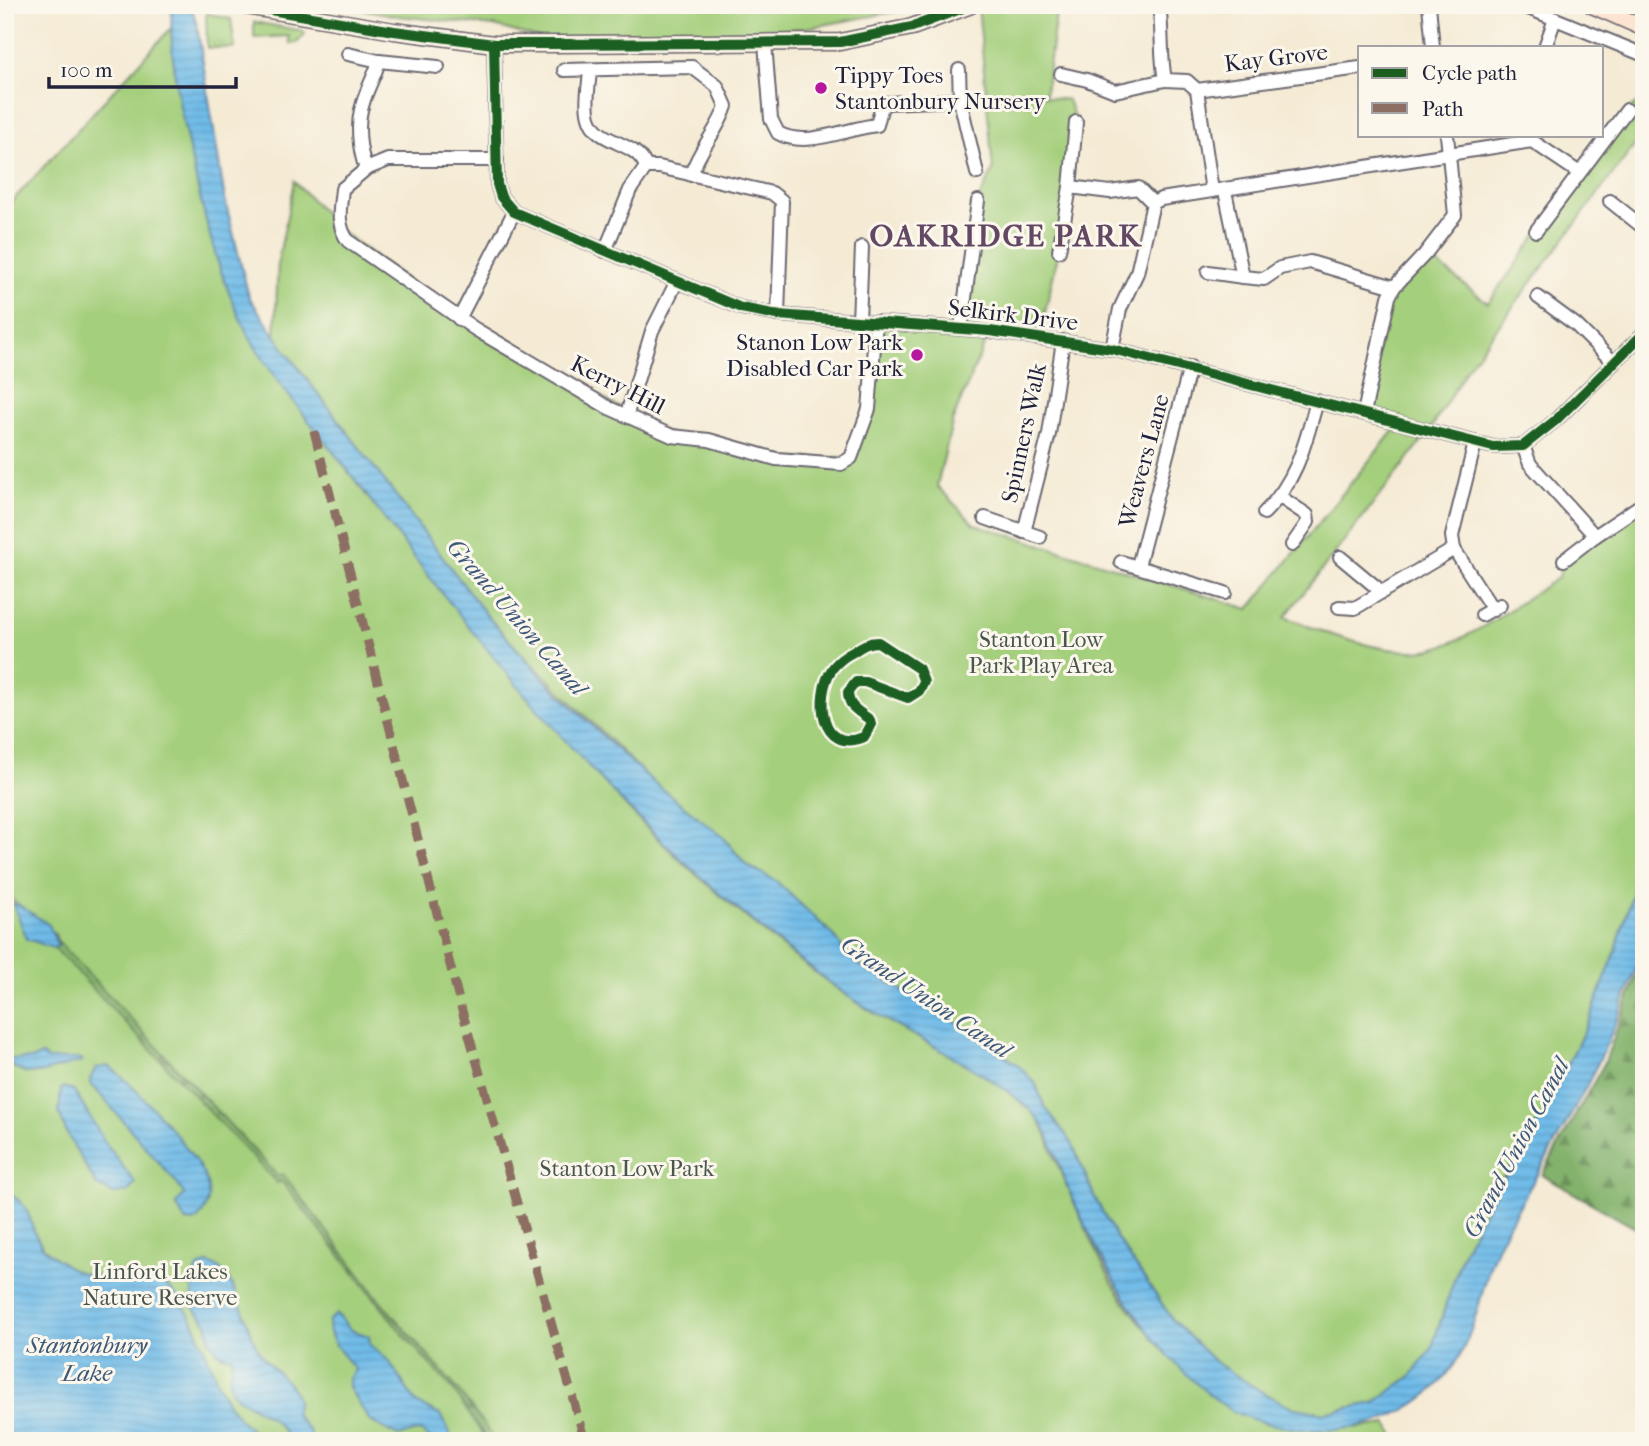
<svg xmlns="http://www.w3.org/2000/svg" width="1649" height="1446" font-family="'IM FELL French Canon',serif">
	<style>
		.grass { fill: url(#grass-tufts); stroke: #63785c; stroke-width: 2 }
		.forest { fill: url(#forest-firs); stroke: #526a54; stroke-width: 2 }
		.green { fill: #a4cf7c; stroke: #63785c; stroke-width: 2 }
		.water { fill: url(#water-rules); stroke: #486e92; stroke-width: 2 }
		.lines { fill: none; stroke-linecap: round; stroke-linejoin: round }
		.street-casing { stroke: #6c6871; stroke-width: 16 }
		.secondary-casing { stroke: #6c6871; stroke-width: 19 }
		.street { stroke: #fff; stroke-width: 12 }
		.secondary { stroke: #fde4d1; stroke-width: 16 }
		.quiet { stroke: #8d6e63; stroke-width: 9; stroke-dasharray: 18 9; stroke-linecap: butt }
		.cycleway-casing { stroke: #fbf7ec; stroke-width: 15 }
		.cycleway { stroke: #1b5e20; stroke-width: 10 }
		.poi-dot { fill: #b5179e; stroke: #fbf7ec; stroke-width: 2.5 }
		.labels { text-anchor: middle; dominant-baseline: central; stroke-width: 6; stroke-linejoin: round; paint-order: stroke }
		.street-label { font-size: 23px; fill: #22223b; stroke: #fbf7ec }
		.poi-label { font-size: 23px; fill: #22223b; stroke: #fbf7ec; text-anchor: start }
		.park-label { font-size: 23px; fill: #49564e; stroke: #fbf7ec }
		.water-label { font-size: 24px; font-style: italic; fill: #3d5878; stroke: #fbf7ec }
		.district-label { font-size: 30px; font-weight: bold; letter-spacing: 2px; fill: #634864; stroke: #fbf7ec }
	</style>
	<defs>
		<pattern id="grass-tufts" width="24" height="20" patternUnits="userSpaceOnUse" patternTransform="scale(1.75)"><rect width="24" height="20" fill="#a4cf7c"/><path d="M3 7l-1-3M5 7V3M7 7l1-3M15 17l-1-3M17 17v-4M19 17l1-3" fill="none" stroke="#8db16c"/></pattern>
		<pattern id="forest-firs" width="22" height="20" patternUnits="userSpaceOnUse" patternTransform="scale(1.75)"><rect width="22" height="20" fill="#83b26c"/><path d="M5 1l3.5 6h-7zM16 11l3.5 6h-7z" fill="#6b905a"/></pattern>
		<pattern id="water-rules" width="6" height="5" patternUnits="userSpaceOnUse" patternTransform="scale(1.75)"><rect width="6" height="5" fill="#6fbbe8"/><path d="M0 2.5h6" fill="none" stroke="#60a0c8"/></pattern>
	</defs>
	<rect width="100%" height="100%" fill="#fbf7ec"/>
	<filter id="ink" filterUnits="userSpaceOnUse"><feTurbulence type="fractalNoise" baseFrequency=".0143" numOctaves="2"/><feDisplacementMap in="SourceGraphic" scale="14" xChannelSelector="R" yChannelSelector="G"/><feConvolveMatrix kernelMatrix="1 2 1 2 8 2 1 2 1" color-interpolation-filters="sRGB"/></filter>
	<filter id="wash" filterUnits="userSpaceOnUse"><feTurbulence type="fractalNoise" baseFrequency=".00686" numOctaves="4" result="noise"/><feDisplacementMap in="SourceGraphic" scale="28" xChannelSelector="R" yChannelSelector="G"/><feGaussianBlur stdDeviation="1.57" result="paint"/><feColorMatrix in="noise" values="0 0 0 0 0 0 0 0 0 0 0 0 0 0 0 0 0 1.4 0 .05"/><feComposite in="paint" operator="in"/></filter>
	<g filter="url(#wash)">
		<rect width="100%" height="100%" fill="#f5ebd5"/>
		<g class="grass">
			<path d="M 206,13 L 231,19 L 235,48 L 207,48 Z"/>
			<path d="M 254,22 L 303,31 L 305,34 L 297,43 L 290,44 L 289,36 L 254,38 Z"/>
		</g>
		<g class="forest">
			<path d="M 57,940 L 278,1176 L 283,1174 L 382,1303 L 458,1390 L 496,1441 L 487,1441 L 484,1433 L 5,941 L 58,946 Z"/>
			<path d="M 1644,956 L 1644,1233 L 1542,1175 L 1604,1064 Z"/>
		</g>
		<g class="green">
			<path d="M 340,5 L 932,5 L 806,28 L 561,44 L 494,26 L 398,16 Z"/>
			<path d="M 978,5 L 1057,5 L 1045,97 L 1068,100 L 1076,122 L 1059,251 L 1039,338 L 990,331 L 953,419 L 937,486 L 974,524 L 1249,609 L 1399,424 L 1364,413 L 1389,297 L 1425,254 L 1488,303 L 1627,110 L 1644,99 L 1644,133 L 1467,368 L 1429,432 L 1285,617 C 1324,633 1394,660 1436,648 C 1480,635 1520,601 1558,578 L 1564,560 L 1644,503 L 1644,855 L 1615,953 L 1589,1021 L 1545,1111 L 1495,1190 L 1463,1253 L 1431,1350 L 1410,1377 L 1374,1403 L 1324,1413 L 1294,1408 L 1267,1395 L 1215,1362 L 1173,1320 L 1116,1237 L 1094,1196 L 1072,1143 L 1045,1107 L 1035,1083 L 997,1048 L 850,959 L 834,936 L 776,881 L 746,865 L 723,837 L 652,781 L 518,650 L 489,618 L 275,337 L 278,261 L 294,181 L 341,231 L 459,319 L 672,436 L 776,459 L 851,457 L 869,409 L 876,322 L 961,328 L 978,201 L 993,170 Z"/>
			<path d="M 171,28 C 182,135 205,245 252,342 C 347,473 445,601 552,723 C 598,776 645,831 699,877 C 752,923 808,971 867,1009 C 916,1039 995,1074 1034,1114 C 1046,1126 1048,1142 1055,1158 C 1069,1193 1085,1228 1102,1263 C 1153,1367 1266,1446 1387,1424 L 1397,1441 L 496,1441 L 458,1390 L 382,1303 L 283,1174 L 278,1176 L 57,940 L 55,934 L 5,894 L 5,209 Z"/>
			<path d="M 5,896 L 277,1183 L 281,1181 L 402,1333 L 454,1391 L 487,1441 L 5,1441 Z"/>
		</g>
		<g class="water">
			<path d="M 172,5 L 191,5 L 197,25 L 225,200 L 249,297 L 290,357 L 489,618 L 545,680 L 607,740 L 652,781 L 723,837 L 746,865 L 776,881 L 834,936 L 850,959 L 979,1036 L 1019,1066 L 1035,1083 L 1045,1107 L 1072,1143 L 1094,1196 L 1116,1237 L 1173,1320 L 1215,1362 L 1267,1395 L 1294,1408 L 1324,1413 L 1374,1403 L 1410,1377 L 1431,1350 L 1463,1253 L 1479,1220 L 1545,1111 L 1589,1021 L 1615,953 L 1644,855 C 1644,885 1648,919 1643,948 C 1639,964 1631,981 1625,998 C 1596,1082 1547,1154 1505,1232 C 1483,1270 1481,1316 1460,1355 C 1415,1436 1309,1446 1232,1411 C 1150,1356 1109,1278 1069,1191 C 1058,1165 1051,1128 1029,1109 C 986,1070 923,1042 873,1012 C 835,989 801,960 767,933 C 608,807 480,646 359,485 C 324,438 277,386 249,336 C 221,284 208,232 195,175 C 182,120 168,61 172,5 Z"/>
			<path d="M 16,903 L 49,925 L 58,946 L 53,948 L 27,939 L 14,906 Z"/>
			<path d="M 42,1055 L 47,1059 L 81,1059 L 81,1062 L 40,1073 L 26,1073 L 5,1063 L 5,1059 L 33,1059 Z"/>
			<path d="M 109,1066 C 134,1085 199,1155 207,1183 C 211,1199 207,1212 194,1222 L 186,1221 L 176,1204 L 184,1194 L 175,1181 L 91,1084 L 90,1079 L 96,1068 Z"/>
			<path d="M 64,1087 L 74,1091 L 107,1145 L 135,1183 L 128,1192 L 114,1194 L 97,1186 L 66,1132 L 59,1112 L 61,1089 Z"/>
			<path d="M 5,1192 C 36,1205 26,1226 43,1247 C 47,1252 54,1257 60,1261 C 95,1290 146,1269 167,1286 C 198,1310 209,1374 229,1405 C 237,1418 251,1430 262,1441 L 5,1441 Z"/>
			<path d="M 208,1263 C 236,1269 246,1328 259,1351 C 270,1372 306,1386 295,1414 L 310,1432 L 311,1441 L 288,1441 C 279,1411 240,1408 231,1389 C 226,1377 233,1369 232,1357 L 220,1354 L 210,1341 L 207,1323 L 194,1308 L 191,1281 L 199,1267 Z"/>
			<path d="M 337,1314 L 351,1330 L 369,1336 L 370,1345 L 389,1361 L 416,1403 L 440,1415 L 454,1441 L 434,1441 L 420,1431 L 398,1436 L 370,1421 L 349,1388 L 349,1378 L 355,1370 C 344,1354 327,1341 329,1320 Z"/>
		</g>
	</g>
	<g filter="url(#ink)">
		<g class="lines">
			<defs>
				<g id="street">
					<path d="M 1159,5 C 1163,31 1160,54 1165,80 L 1187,81 L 1197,90 L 1212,191"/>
					<path d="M 1429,5 L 1433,47"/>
					<path d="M 1521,5 L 1644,55"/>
					<path d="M 765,43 L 771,119 L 778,133 C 806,149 847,128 877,125 L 881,109 L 886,103 L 960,100 L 977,173"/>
					<path d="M 494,44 L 497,184 L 501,197 L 514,212 L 741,308 L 778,315 L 990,331 L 1112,349 L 1493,447 L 1523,446 L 1556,420 L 1644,333"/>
					<path d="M 1545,47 L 1555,19"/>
					<path d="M 348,54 L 379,61"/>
					<path d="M 564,70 L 692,67 L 717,86 L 726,106 C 719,130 699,148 691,175"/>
					<path d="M 959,70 L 960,100"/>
					<path d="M 590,71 C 589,85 585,103 589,117 C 596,145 637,140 646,167"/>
					<path d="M 1061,74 L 1087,80 L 1115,91 L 1165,80"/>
					<path d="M 1197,90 L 1360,68"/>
					<path d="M 497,160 L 388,160 L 366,169 L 342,189 C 340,209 336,224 348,241 L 475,329 L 609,408 L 672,436 L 709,440 L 776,459 L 841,464 L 851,458 L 869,409 L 876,322"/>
					<path d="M 366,169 C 359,150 356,123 363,103 C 367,88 375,76 379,61 L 438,67"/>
					<path d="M 1070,187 L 1076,122"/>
					<path d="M 1225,191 L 1243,277 L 1264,279 L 1280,268 L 1310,262 L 1394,287"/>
					<path d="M 1610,201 L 1644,228"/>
					<path d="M 1536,231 L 1627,110"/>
					<path d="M 605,251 L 630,190 L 646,167 L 659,167 L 772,193 L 782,201 L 778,315"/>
					<path d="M 1059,251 L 1070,187 L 1110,192 L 1138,188 L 1153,203"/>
					<path d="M 1208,272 L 1243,277"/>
					<path d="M 1538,297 L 1576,325 L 1613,362"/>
					<path d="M 459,319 L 514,212"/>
					<path d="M 859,321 L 862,247"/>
					<path d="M 961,328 L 978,201"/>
					<path d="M 1112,349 L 1120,309 L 1137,273 L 1153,203 L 1161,199 L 1532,141 L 1578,172"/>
					<path d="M 1364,413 L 1389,297 L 1394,287 L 1425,254 L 1455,215 L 1447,135"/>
					<path d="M 627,414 L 652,331 L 677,281"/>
					<path d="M 1523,446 L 1530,464 L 1595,536 L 1564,560"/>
					<path d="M 1280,497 L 1307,515 L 1308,522 L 1292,545"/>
					<path d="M 1264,513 C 1297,481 1305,444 1317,401"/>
					<path d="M 985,518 L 1040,537"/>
					<path d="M 1024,532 L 1049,434 L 1063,341"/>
					<path d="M 1595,536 L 1644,503"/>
					<path d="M 1454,549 L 1493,610"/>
					<path d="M 1340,557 L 1382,592"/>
					<path d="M 1121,562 L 1225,593"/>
					<path d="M 1138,566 L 1190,367"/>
					<path d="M 1339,607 L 1355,608 L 1454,549 L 1452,536 L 1475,443"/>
					<path d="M 1482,615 L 1500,605"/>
				</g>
				<g id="secondary">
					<path d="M 240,5 L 394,31 L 494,44 L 561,44 L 840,42 L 912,27 L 971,5"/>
					<path d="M 1592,5 L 1644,28"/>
				</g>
			</defs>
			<use href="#street" class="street-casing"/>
			<use href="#secondary" class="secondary-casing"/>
			<use href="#street" class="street"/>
			<use href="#secondary" class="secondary"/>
			<path class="quiet" d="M 314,431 L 459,1000 L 585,1441"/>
			<defs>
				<g id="cycleway">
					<path d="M 240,5 L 394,31 L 494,44 L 561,44 L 840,42 L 912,27 L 971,5"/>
					<path d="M 494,44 L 497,184 L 501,197 L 514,212 L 741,308 L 778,315 L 990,331 L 1112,349 L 1493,447 L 1523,446 L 1556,420 L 1644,333"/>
					<path d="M 878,642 L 919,669 L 924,682 L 919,691 L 908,698 L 865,682 L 856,682 L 848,692 C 848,708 859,711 870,720 L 871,725 L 864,737 C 820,755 814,696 832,669 C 838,661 845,656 853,652 C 862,646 868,642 878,642 Z"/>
				</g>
			</defs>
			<use href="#cycleway" class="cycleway-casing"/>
			<use href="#cycleway" class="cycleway"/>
		</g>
	</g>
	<g class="poi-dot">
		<circle cx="821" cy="88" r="7"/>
		<circle cx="917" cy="355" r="7"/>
	</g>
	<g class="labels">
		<g class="street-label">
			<text transform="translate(1276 58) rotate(-7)">Kay Grove</text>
			<text transform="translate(1013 315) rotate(7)">Selkirk Drive</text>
			<text transform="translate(618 385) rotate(27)">Kerry Hill</text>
			<text transform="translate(1024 433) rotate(-78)">Spinners Walk</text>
			<text transform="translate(1144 461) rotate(-75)">Weavers Lane</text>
		</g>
		<g class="poi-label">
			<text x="835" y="75">Tippy Toes<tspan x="835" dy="26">Stantonbury Nursery</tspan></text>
			<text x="903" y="342" text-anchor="end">Stanon Low Park<tspan x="903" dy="26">Disabled Car Park</tspan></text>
		</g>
		<g class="park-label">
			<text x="1041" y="639">Stanton Low<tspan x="1041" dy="26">Park Play Area</tspan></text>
			<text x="627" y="1168">Stanton Low Park</text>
			<text x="160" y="1271">Linford Lakes<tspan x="160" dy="26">Nature Reserve</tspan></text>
		</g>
		<g class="water-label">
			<text transform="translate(517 617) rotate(49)">Grand Union Canal</text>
			<text transform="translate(926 997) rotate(34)">Grand Union Canal</text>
			<text transform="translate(1516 1148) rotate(-62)">Grand Union Canal</text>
			<text x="87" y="1345">Stantonbury<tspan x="87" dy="28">Lake</tspan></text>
		</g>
		<g class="district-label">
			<text x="1006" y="236">OAKRIDGE PARK</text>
		</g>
	</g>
	<rect width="1649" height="1446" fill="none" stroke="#fbf7ec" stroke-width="28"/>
	<rect x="1358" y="46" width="245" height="91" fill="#fbf7ec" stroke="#a4a2a5" stroke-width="2"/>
	<rect x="1372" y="68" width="35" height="10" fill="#1b5e20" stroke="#a4a2a5" stroke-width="2"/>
	<text x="1422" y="80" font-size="21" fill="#22223b">Cycle path</text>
	<rect x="1372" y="103" width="35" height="10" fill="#8d6e63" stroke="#a4a2a5" stroke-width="2"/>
	<text x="1422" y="116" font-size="21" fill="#22223b">Path</text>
	<path d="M49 77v10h187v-10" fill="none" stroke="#22223b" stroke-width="3.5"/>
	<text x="60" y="77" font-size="21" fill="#22223b" stroke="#fbf7ec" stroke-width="5" paint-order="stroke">100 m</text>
</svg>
